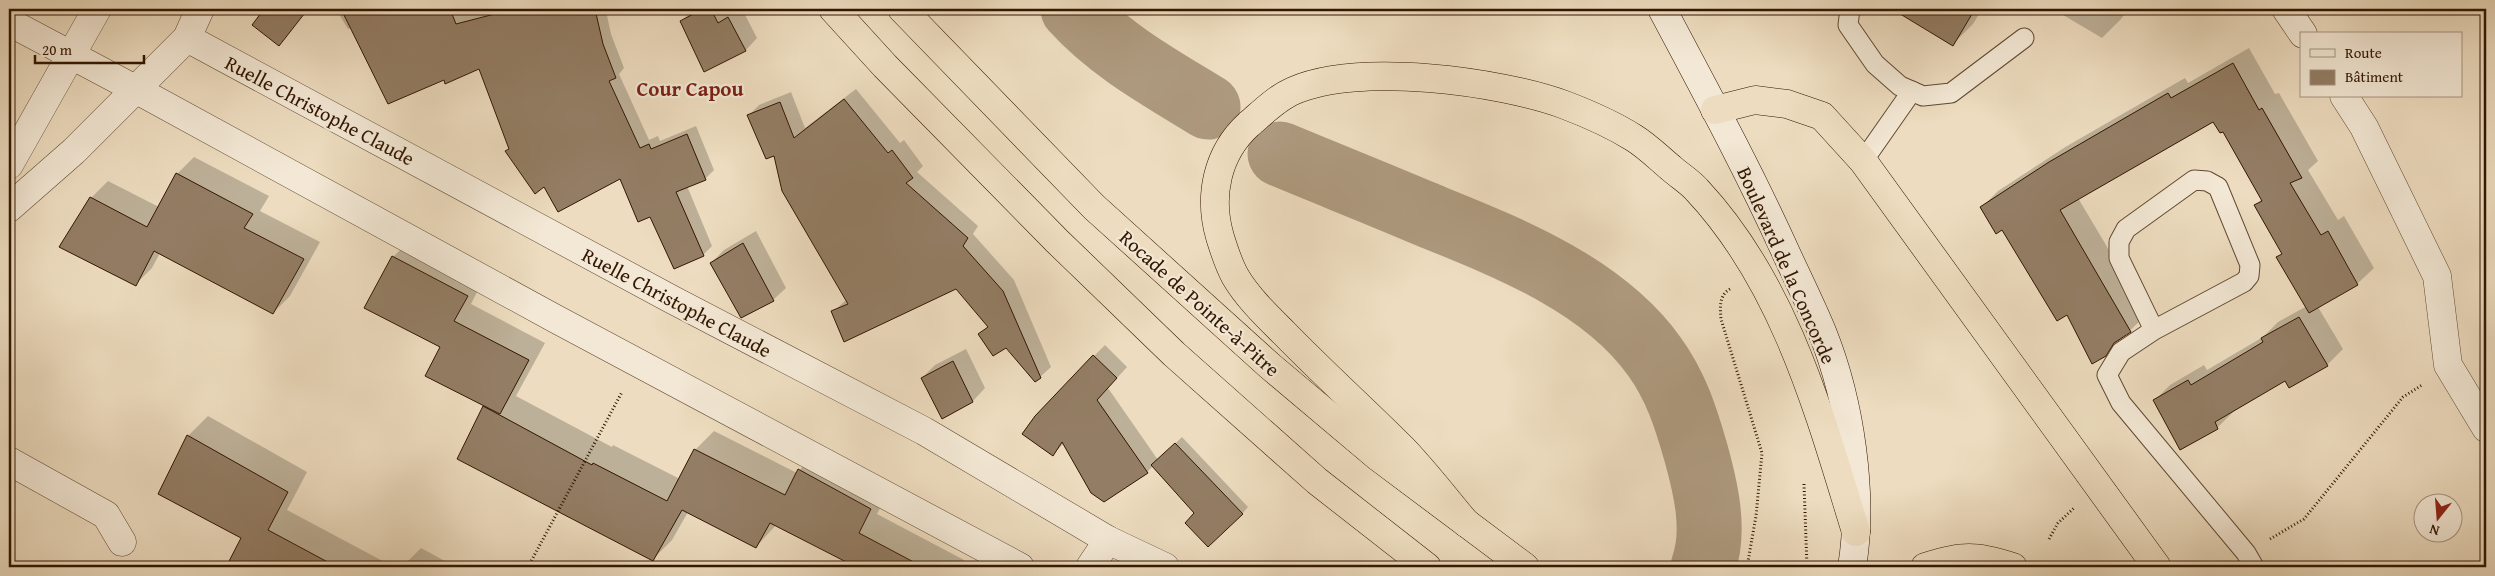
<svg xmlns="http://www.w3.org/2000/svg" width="2495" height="576" font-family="'Gentium Book Plus',serif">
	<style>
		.shadow { fill: #0003 }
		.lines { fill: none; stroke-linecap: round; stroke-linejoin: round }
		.river { stroke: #ad997e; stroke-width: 65 }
		.building { fill: #937d64; stroke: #321601 }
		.service-casing { stroke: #614830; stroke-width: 21 }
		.minor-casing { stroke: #614830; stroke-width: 29 }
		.secondary-casing { stroke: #321601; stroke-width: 29 }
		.trunk-casing { stroke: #321601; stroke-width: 29 }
		.path { stroke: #321601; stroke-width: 3; stroke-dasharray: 1 2.5; stroke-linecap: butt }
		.service { stroke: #f3e8d5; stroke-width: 19 }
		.minor { stroke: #f3e8d5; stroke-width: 28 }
		.secondary { stroke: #f3e8d5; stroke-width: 28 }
		.trunk { stroke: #eddcbf; stroke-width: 28 }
		.labels { text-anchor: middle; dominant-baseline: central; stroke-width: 4.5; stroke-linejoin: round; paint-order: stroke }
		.street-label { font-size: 20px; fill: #321601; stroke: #f3e8d5 }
		.neighbourhood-label { font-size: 21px; font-weight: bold; fill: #7a1f14; stroke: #f3e8d5 }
	</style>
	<rect width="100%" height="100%" fill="#eddcbf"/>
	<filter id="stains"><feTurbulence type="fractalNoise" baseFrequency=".004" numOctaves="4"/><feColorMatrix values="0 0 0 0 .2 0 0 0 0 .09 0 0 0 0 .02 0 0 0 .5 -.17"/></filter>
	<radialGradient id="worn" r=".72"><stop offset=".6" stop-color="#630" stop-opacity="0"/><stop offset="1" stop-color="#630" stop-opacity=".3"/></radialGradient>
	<g class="shadow">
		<path d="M 329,9 L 612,9 L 606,11 L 611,34 L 624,68 L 619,74 L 649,140 L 658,136 L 660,141 L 696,126 L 714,170 L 705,179 L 687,186 L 712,246 L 703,255 L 651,216 L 620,177 L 544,185 L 507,151 L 510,148 L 479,67 L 444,79 L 352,28 L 348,29 L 337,11 L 332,14 Z"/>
		<path d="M 695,9 L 728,9 L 730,12 L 742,9 L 757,38 L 746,50 L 705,70 L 681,21 Z"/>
		<path d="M 1894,9 L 1982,9 L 1973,24 L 1953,44 Z"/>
		<path d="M 2053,9 L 2127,9 L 2122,18 L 2102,38 Z"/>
		<path d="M 2249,48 L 2275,94 L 2279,93 L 2318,161 L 2308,170 L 2338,220 L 2344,216 L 2374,268 L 2357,284 L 2318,307 L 2343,349 L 2327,365 L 2289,386 L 2285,380 L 2232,411 L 2233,412 L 2217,428 L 2180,448 L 2155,400 L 2170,385 L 2204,365 L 2207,370 L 2263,337 L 2278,322 L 2307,306 L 2278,258 L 2283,252 L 2255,206 L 2262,199 L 2224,130 L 2213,120 L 2078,198 L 2147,314 L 2105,355 L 2068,314 L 2003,228 L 1982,207 L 1998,191 L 2067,146 L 2185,78 L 2188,83 Z"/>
		<path d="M 856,89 L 900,143 L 904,140 L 923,166 L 917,172 L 978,226 L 973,234 L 1014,280 L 1051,367 L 1040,377 L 1006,346 L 980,334 L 989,326 L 956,287 L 833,312 L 847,299 L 775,154 L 748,116 L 759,105 L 791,92 L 805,128 Z"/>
		<path d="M 194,157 L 269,196 L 260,211 L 320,242 L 290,296 L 273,313 L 160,253 L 152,268 L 135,285 L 91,198 L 108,181 L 159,207 L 177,174 Z"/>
		<path d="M 756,231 L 786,288 L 773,300 L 711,263 L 724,250 Z"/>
		<path d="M 410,240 L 484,278 L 471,304 L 545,343 L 516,396 L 612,447 L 613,445 L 680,479 L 695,450 L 714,431 L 797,473 L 817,451 L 889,490 L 877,514 L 964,560 L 961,567 L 843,567 L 846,561 L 776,525 L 756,547 L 688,512 L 672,540 L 653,559 L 484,407 L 485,406 L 441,347 L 393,257 Z"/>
		<path d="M 1105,345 L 1127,367 L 1108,388 L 1158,460 L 1182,437 L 1248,507 L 1242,514 L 1196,513 L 1153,466 L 1147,472 L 1064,443 L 1053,454 L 1094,356 Z"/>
		<path d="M 966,349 L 985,388 L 973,401 L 942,417 L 922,378 L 935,365 Z"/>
		<path d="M 208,416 L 307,472 L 287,510 L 394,567 L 228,567 L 243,537 L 159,493 L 188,436 Z"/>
		<path d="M 421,548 L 456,567 L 402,567 Z"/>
	</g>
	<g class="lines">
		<g class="river">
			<path d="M 1073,9 C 1111,51 1161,78 1208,107"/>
			<path d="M 1280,154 C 1328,174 1376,193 1423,213 C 1504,246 1602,283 1654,356 C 1676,386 1686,418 1696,453 C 1706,489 1716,531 1703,567"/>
		</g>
	</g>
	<g class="building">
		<path d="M 264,9 L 308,9 L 279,46 L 252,25 Z"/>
		<path d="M 341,9 L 450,9 L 456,24 L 514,9 L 595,9 L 603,44 L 616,78 L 609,81 L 640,148 L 649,144 L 651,149 L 687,134 L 706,180 L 676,192 L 704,256 L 674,269 L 650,217 L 638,222 L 620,179 L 558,212 L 544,187 L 535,194 L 505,151 L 509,149 L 479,69 L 445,84 L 444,80 L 388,104 Z"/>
		<path d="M 703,9 L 711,9 L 718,23 L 728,17 L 746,51 L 704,72 L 680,21 Z"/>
		<path d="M 1892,9 L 1975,9 L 1953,46 Z"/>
		<path d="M 2233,63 L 2259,110 L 2262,108 L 2302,178 L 2290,183 L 2321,235 L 2328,231 L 2358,285 L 2309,313 L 2276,257 L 2282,254 L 2254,205 L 2262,201 L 2223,132 L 2220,133 L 2213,122 L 2060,210 L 2131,332 L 2114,343 L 2106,356 L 2092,364 L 2067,315 L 2057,321 L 2002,230 L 1996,234 L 1980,207 L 2049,162 L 2168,93 L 2171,98 Z"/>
		<path d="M 844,99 L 888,153 L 892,150 L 913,178 L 906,183 L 968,238 L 963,246 L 1003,291 L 1041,378 L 1035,382 L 1006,348 L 993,356 L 978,334 L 988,327 L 956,289 L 844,342 L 831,311 L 848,304 L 782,191 L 774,156 L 766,159 L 747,115 L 780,102 L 794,138 Z"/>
		<path d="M 176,173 L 253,214 L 244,228 L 304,259 L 273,314 L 154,251 L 136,286 L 59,247 L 90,197 L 147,227 Z"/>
		<path d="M 743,243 L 774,301 L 741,318 L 710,263 Z"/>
		<path d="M 392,256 L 468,296 L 454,321 L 529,360 L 500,414 L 425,376 L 440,347 L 364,308 Z"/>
		<path d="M 2299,317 L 2328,366 L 2289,388 L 2285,381 L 2215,422 L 2218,429 L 2180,450 L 2153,400 L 2188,380 L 2191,385 L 2263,342 L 2261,338 Z"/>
		<path d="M 1093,355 L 1117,378 L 1097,400 L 1148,473 L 1104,502 L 1091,493 L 1062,442 L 1053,456 L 1022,434 L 1035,416 Z"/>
		<path d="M 953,361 L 973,402 L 942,419 L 921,378 Z"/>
		<path d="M 483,406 L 592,465 L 593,463 L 667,501 L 694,449 L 785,495 L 798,469 L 871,509 L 859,533 L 923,567 L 856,567 L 770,523 L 756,548 L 682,510 L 653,561 L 457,459 Z"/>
		<path d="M 187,435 L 288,492 L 268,530 L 337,567 L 226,567 L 241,538 L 158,494 Z"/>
		<path d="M 1175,443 L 1243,514 L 1208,547 L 1185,523 L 1194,513 L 1151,465 Z"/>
	</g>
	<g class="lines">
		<defs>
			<g id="service">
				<path d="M 1850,9 L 1848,25 L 1875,64 L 1900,86 L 1923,96 L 1951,93 L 2024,38"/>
				<path d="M 1863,161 L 1912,91"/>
				<path d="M 2154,330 L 2119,258 L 2119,242 L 2126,229 L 2194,180 L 2207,181 L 2218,187 L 2250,265 L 2249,276 L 2244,282 L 2154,330 L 2121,352 L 2107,375 L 2121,403 L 2246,553 L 2254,567"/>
			</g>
			<g id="minor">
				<path d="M 2286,9 L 2303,34"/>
				<path d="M 9,22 L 137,90 L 554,318 L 1020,567"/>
				<path d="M 187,38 L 671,299 L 924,431 L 1108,540 L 1165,567"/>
				<path d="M 2344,96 L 2364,127 L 2437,276 L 2448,365 L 2486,428"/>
				<path d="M 9,165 L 97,9"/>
				<path d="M 9,208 L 74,151 L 187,38 L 200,9"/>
				<path d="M 9,461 L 106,515 L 122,542"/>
				<path d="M 1090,567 L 1108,540"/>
			</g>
			<path id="secondary" d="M 1662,9 C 1705,90 1749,171 1787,255 C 1799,281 1812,307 1823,334 C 1850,402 1864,495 1852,567"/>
			<g id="trunk">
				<path d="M 833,9 L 885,66 L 1057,241 L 1174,354 L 1317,481 L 1427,567"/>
				<path d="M 902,9 L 1094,207 L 1270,366 L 1378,457 L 1525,567"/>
				<path d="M 1715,110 L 1755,100 L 1787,104 L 1822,116 L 1863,161 L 2157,567"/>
				<path d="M 1466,523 C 1445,498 1425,472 1403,449 C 1364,410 1323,373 1284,333 C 1267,316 1247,297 1235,276 C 1229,265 1224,250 1220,237 C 1208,196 1217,153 1249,124 C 1263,112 1277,98 1293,91 C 1358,62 1500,81 1565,105 C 1586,113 1615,126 1634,138 C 1647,146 1659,158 1671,168 C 1680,176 1690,182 1697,190 C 1785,284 1819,412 1856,532"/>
				<path d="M 1925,567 C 1962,555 1976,555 2013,567"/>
			</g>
		</defs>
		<use href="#service" class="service-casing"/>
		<use href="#minor" class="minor-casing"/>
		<use href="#secondary" class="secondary-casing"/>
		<use href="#trunk" class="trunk-casing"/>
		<g class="path">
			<path d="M 1730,289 C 1719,295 1720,308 1721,319 L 1762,453 L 1756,516 L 1747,567"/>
			<path d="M 1804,484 L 1807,567"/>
			<path d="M 2049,539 L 2058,523 L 2074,508"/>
			<path d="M 2270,539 L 2304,519 L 2403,397 L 2422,385"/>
			<path d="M 528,567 L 622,392"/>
		</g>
		<use href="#service" class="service"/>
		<use href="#minor" class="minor"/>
		<use href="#secondary" class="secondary"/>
		<use href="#trunk" class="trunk"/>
	</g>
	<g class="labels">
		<g class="street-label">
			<text transform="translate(320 110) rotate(28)">Ruelle Christophe Claude</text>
			<text transform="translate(1787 265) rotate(66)">Boulevard de la Concorde</text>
			<text transform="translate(677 302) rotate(28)">Ruelle Christophe Claude</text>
			<text transform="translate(1200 303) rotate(42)">Rocade de Pointe-à-Pitre</text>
		</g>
		<g class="neighbourhood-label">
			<text x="690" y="88">Cour Capou</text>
		</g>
	</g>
	<rect width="2495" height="576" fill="none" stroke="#eddcbf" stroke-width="30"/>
	<rect x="10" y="10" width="2475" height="556" fill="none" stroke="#321601" stroke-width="2.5"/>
	<rect x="15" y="15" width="2465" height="546" fill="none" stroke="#321601"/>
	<rect x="2300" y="32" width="162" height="65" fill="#f3e8d5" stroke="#a69480"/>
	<rect x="2310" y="49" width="25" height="8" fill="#f3e8d5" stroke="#a69480"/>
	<text x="2345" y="58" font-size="15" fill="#321601">Route</text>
	<rect x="2310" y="70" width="25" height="15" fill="#937d64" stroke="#a69480"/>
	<text x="2345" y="82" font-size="15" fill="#321601">Bâtiment</text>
	<g transform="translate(2438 518) rotate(197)"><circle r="24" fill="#f3e8d5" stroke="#a69480"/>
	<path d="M0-4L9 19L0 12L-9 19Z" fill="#8f2418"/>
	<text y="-8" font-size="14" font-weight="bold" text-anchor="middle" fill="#321601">N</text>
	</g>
	<path d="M35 55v8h109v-8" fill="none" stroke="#321601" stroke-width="2.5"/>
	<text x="42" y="55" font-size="15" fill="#321601" stroke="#f3e8d5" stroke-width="4" paint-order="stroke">20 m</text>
	<rect width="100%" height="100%" filter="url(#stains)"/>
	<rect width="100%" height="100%" fill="url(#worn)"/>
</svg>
